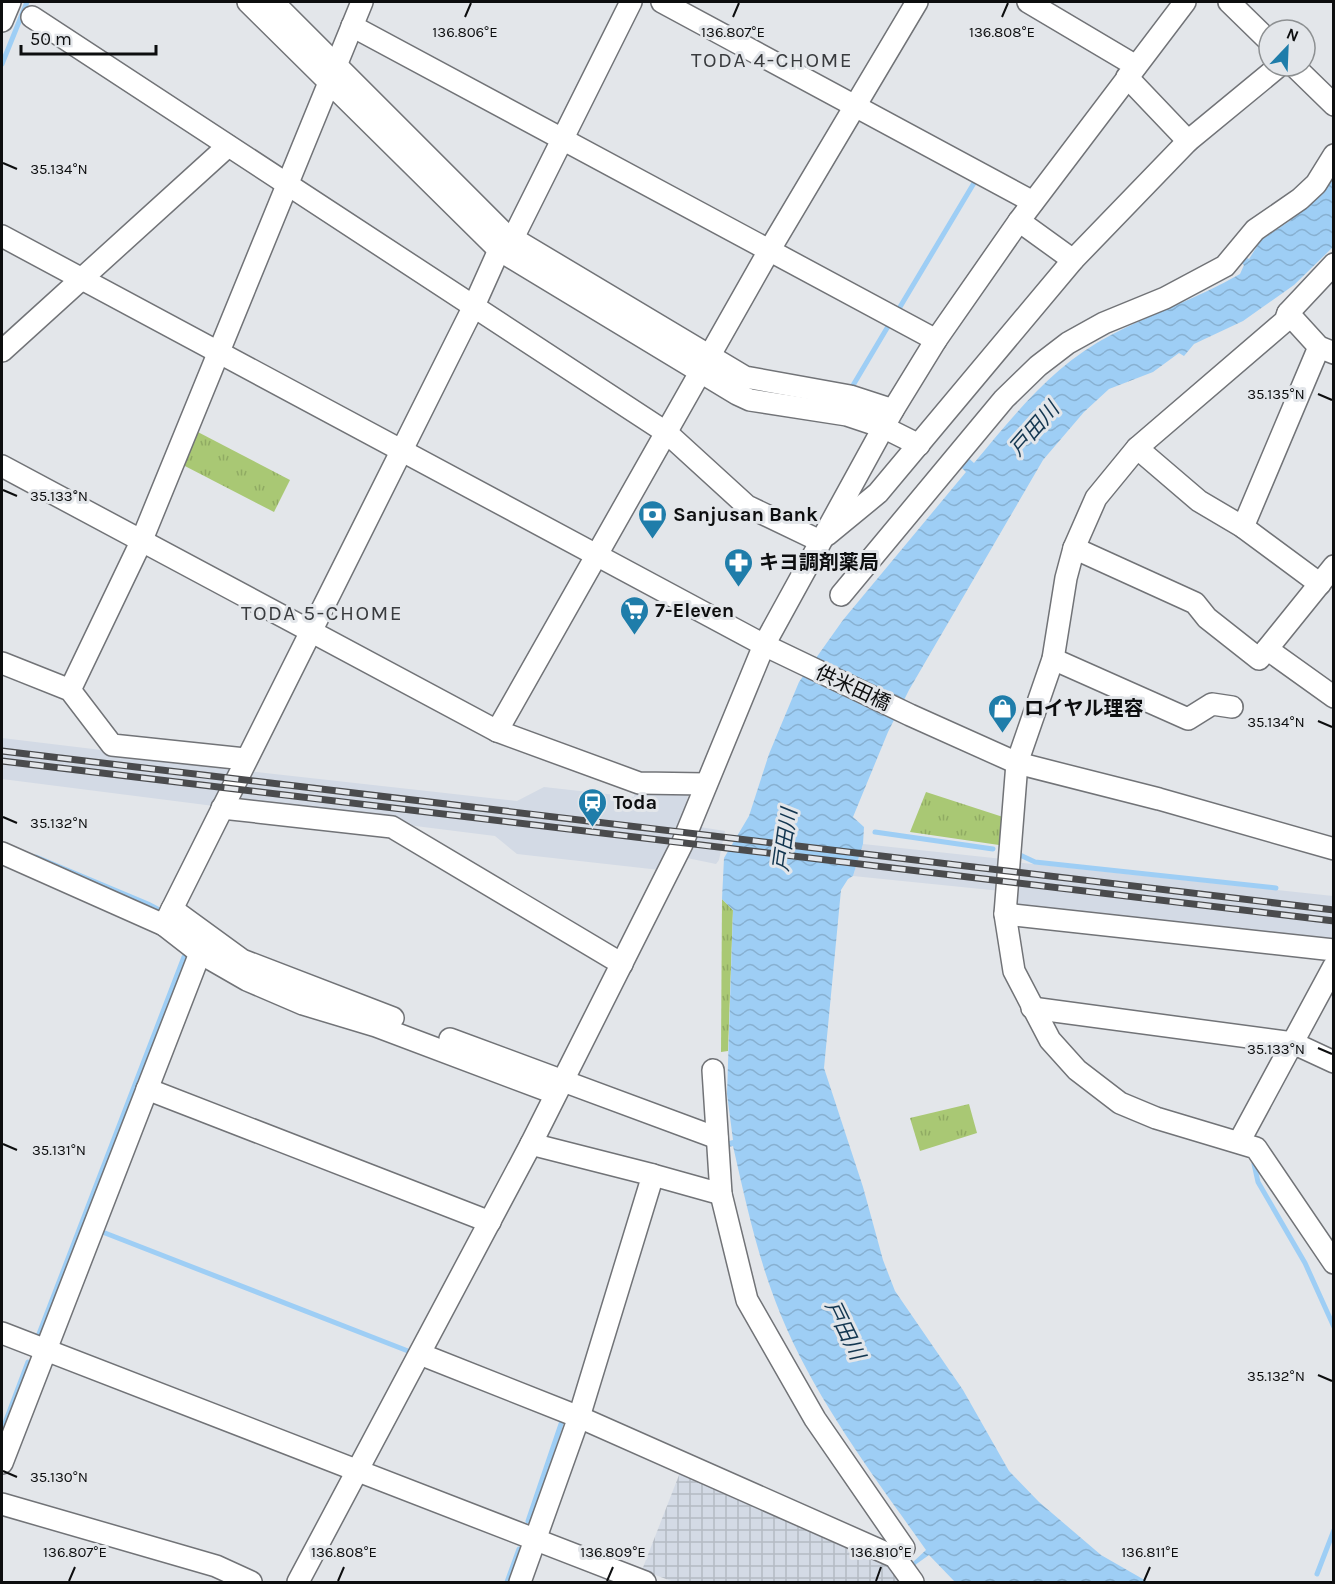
<svg xmlns="http://www.w3.org/2000/svg" width="1335" height="1584" font-family="Karla,'Noto Sans JP',sans-serif">
	<style>
		.built { fill: #d3dae5 }
		.industrial { fill: url(#industrial-grid) }
		.grass { fill: url(#grass-tufts) }
		.water { fill: url(#water-waves) }
		.lines { fill: none; stroke-linecap: round; stroke-linejoin: round }
		.stream { stroke: #9ecef5; stroke-width: 5 }
		.minor-casing { stroke: #717377; stroke-width: 24 }
		.minor { stroke: #fff; stroke-width: 21 }
		.rail-casing { stroke: #4a4b4d; stroke-width: 7 }
		.rail { stroke: #e3e6ea; stroke-width: 4.5; stroke-dasharray: 14; stroke-linecap: butt }
		.ticks { fill: none; stroke: #0d0e0f; stroke-width: 2 }
		.labels { text-anchor: middle; dominant-baseline: central; stroke-width: 6; stroke-linejoin: round; paint-order: stroke }
		.poi-label { font-size: 20px; font-weight: bold; fill: #0d0e0f; stroke: #e3e6ea; text-anchor: start }
		.street-label { font-size: 20px; fill: #0d0e0f; stroke: #e3e6ea }
		.neighbourhood-label { font-size: 21px; letter-spacing: 1.5px; fill: #393b3e; stroke: #e3e6ea }
		.water-label { font-size: 21px; font-style: italic; fill: #133650; stroke: #e3e6ea }
		.ticks-label { font-size: 15px; text-anchor: middle; fill: #0d0e0f; stroke: #e3e6ea; stroke-width: 6; stroke-linejoin: round; paint-order: stroke }
	</style>
	<defs>
		<pattern id="industrial-grid" width="8" height="8" patternUnits="userSpaceOnUse" patternTransform="scale(1.5)"><rect width="8" height="8" fill="#d3dae5"/><path d="M0 4h8M4 0v8" fill="none" stroke="#b4bac3"/></pattern>
		<pattern id="grass-tufts" width="24" height="20" patternUnits="userSpaceOnUse" patternTransform="scale(1.5)"><rect width="24" height="20" fill="#a9c874"/><path d="M3 7l-1-3M5 7V3M7 7l1-3M15 17l-1-3M17 17v-4M19 17l1-3" fill="none" stroke="#90ab63"/></pattern>
		<pattern id="water-waves" width="16" height="10" patternUnits="userSpaceOnUse" patternTransform="scale(1.5)"><rect width="16" height="10" fill="#9ecef5"/><path d="M0 5q4-4 8 0t8 0" fill="none" stroke="#87b0d1"/></pattern>
	</defs>
	<rect width="100%" height="100%" fill="#e3e6ea"/>
	<g class="built">
		<path d="M 2,738 L 234,766 L 214,806 L 2,779 Z"/>
		<path d="M 247,771 L 517,801 L 544,787 L 634,797 L 635,788 L 689,791 L 685,809 L 660,870 L 517,854 L 495,836 L 233,803 Z"/>
		<path d="M 700,827 L 725,831 L 719,860 L 716,864 L 687,858 Z"/>
		<path d="M 863,844 L 1003,859 L 1001,891 L 853,876 Z"/>
		<path d="M 1013,862 L 1333,896 L 1333,941 L 1017,904 Z"/>
	</g>
	<path class="industrial" d="M 681,1470 L 887,1562 L 903,1582 L 674,1582 L 642,1570 Z"/>
	<g class="grass">
		<path d="M 194,430 L 290,480 L 274,512 L 181,464 Z"/>
		<path d="M 926,792 L 1003,817 L 999,845 L 910,832 Z"/>
		<path d="M 722,899 L 733,910 L 728,1051 L 721,1052 Z"/>
		<path d="M 969,1104 L 977,1133 L 920,1151 L 910,1118 Z"/>
	</g>
	<path class="water" d="M 1333,173 L 1333,247 L 1294,285 L 1243,321 L 1194,344 L 1184,356 L 1179,353 L 1153,372 L 1109,389 L 1084,412 L 1043,460 L 909,690 L 888,732 L 853,817 L 864,827 L 863,844 L 853,876 L 848,879 L 841,890 L 824,1068 L 863,1187 L 883,1260 L 895,1291 L 963,1390 L 1009,1471 L 1039,1502 L 1101,1555 L 1148,1582 L 955,1582 L 929,1555 L 915,1565 L 913,1562 L 926,1550 C 873,1475 815,1399 780,1313 C 758,1259 746,1203 733,1146 L 725,1148 L 725,1142 L 733,1140 L 727,1094 L 733,910 L 722,899 L 724,858 L 749,816 L 769,754 L 799,682 L 843,620 L 966,472 L 960,466 L 966,456 L 974,463 C 1015,414 1053,365 1111,335 C 1153,313 1199,298 1240,274 L 1244,265 L 1239,261 L 1244,256 L 1249,259 L 1261,240 L 1291,220 L 1288,216 L 1296,211 L 1299,214 L 1312,202 Z"/>
	<g class="lines">
		<g class="stream">
			<path d="M 2,64 L 27,2"/>
			<path d="M 897,312 L 974,183"/>
			<path d="M 852,387 L 890,323"/>
			<path d="M 875,832 L 993,849"/>
			<path d="M 1020,855 L 1035,862 L 1276,888"/>
			<path d="M 36,857 L 148,904 L 165,913"/>
			<path d="M 1254,1164 L 1258,1182 L 1305,1263 L 1334,1327"/>
			<path d="M 105,1233 L 408,1351"/>
			<path d="M 39,1334 L 184,957"/>
			<path d="M 2,1431 L 28,1362"/>
			<path d="M 528,1521 L 562,1421"/>
			<path d="M 1317,1574 L 1334,1530"/>
			<path d="M 507,1582 L 519,1549"/>
		</g>
		<defs>
			<g id="minor">
				<path d="M 248,2 L 499,250 L 737,394 L 750,400 L 847,415 L 883,427 L 919,445"/>
				<path d="M 273,2 L 504,233 L 745,377 L 850,396 L 893,410"/>
				<path d="M 662,2 L 1033,202"/>
				<path d="M 1028,2 L 1136,66"/>
				<path d="M 1229,2 L 1269,41"/>
				<path d="M 32,17 L 667,433 L 747,506 L 820,541"/>
				<path d="M 2,21 L 10,2"/>
				<path d="M 352,26 L 936,340"/>
				<path d="M 1294,66 L 1334,105"/>
				<path d="M 1127,77 L 1188,141"/>
				<path d="M 1019,221 L 1073,260"/>
				<path d="M 2,236 L 764,645 L 910,715 L 1017,763 L 1159,799 L 1334,849"/>
				<path d="M 1334,264 L 1288,313 L 1285,321 L 1137,448 L 1096,498 L 1074,548 L 1066,578 L 1053,659 L 1017,763 L 1005,914 L 1014,971 L 1050,1040 L 1077,1070 L 1120,1103 L 1156,1118 L 1256,1148 L 1334,1263"/>
				<path d="M 1288,313 L 1319,347 L 1334,353"/>
				<path d="M 2,351 L 228,146"/>
				<path d="M 1137,448 L 1199,501 L 1243,527 L 1320,584"/>
				<path d="M 2,466 L 497,731 L 639,783 L 706,784"/>
				<path d="M 1243,527 L 1319,347"/>
				<path d="M 827,535 L 878,493 L 1073,260 L 1188,141 L 1279,66"/>
				<path d="M 1074,548 L 1195,603 L 1207,618 L 1259,659 L 1334,566"/>
				<path d="M 841,595 L 1004,399 L 1038,366 L 1068,343 L 1104,323 L 1165,298 L 1225,266 L 1255,230 L 1300,199 L 1316,184 L 1334,155"/>
				<path d="M 1267,649 L 1334,697"/>
				<path d="M 1053,659 L 1188,719 L 1212,704 L 1232,707"/>
				<path d="M 2,663 L 70,690 L 112,745 L 245,759"/>
				<path d="M 70,690 L 141,542 L 362,2"/>
				<path d="M 497,731 L 770,249 L 917,2"/>
				<path d="M 222,808 L 392,827 L 622,964"/>
				<path d="M 2,853 L 164,925 L 200,953 L 247,980 L 303,1004 L 376,1026 L 554,1093"/>
				<path d="M 172,909 L 242,960 L 393,1018"/>
				<path d="M 1005,914 L 1334,950"/>
				<path d="M 164,925 L 473,308 L 499,250 L 513,238 L 631,2"/>
				<path d="M 1032,1008 L 1293,1043 L 1334,1062"/>
				<path d="M 450,1039 L 717,1138"/>
				<path d="M 713,1070 L 721,1194 L 747,1300 L 815,1419 L 904,1548 L 895,1557"/>
				<path d="M 147,1089 L 490,1222"/>
				<path d="M 1239,1142 L 1334,966"/>
				<path d="M 653,1175 L 721,1194"/>
				<path d="M 2,1333 L 645,1582"/>
				<path d="M 420,1354 L 579,1417 L 895,1557 L 913,1582"/>
				<path d="M 2,1463 L 200,953"/>
				<path d="M 2,1504 L 216,1566 L 251,1582"/>
				<path d="M 298,1582 L 531,1144 L 682,844 L 764,645 L 893,410 L 936,340 L 1019,221 L 1185,2"/>
				<path d="M 520,1582 L 579,1417 L 653,1175 L 531,1144"/>
			</g>
		</defs>
		<use href="#minor" class="minor-casing"/>
		<use href="#minor" class="minor"/>
		<defs>
			<g id="rail">
				<path d="M 2,751 L 1334,910"/>
				<path d="M 2,761 L 1334,921"/>
			</g>
		</defs>
		<use href="#rail" class="rail-casing"/>
		<use href="#rail" class="rail"/>
	</g>
	<path class="ticks" d="M 465,17 L 471,3M 733,17 L 739,3M 1002,17 L 1008,3M 3,163 L 17,169M 1318,394 L 1332,400M 3,490 L 17,496M 1318,721 L 1332,727M 3,817 L 17,823M 1318,1048 L 1332,1054M 3,1144 L 17,1150M 1318,1375 L 1332,1381M 3,1471 L 17,1477M 69,1581 L 75,1567M 338,1581 L 344,1567M 607,1581 L 613,1567M 876,1581 L 881,1567M 1144,1581 L 1150,1567"/>
	<defs>
		<symbol id="bank-pin" viewBox="-11 -11 22 30"><path d="M0 17L-7.5 6A9.5 9.5 0 1 1 7.5 6Z" fill="#1f7daa" stroke="#e3e6ea"/><path d="M-6-4H6V4H-6ZM0-2.3a2.3 2.3 0 1 0 0 4.6a2.3 2.3 0 1 0 0-4.6Z" fill="#fff"/></symbol>
		<symbol id="pharmacy-pin" viewBox="-11 -11 22 30"><path d="M0 17L-7.5 6A9.5 9.5 0 1 1 7.5 6Z" fill="#1f7daa" stroke="#e3e6ea"/><path d="M-2-6h4v4h4v4h-4v4h-4v-4h-4v-4h4Z" fill="#fff"/></symbol>
		<symbol id="supermarket-pin" viewBox="-11 -11 22 30"><path d="M0 17L-7.5 6A9.5 9.5 0 1 1 7.5 6Z" fill="#1f7daa" stroke="#e3e6ea"/><path d="M-6-5.5h2.5l.6 2H6L4.5 2H-2.5L-4.4-4H-6ZM-1.5 3.2a1.3 1.3 0 1 0 .1 0ZM3 3.2a1.3 1.3 0 1 0 .1 0Z" fill="#fff"/></symbol>
		<symbol id="shop-pin" viewBox="-11 -11 22 30"><path d="M0 17L-7.5 6A9.5 9.5 0 1 1 7.5 6Z" fill="#1f7daa" stroke="#e3e6ea"/><path d="M-5-2.5h2.3a2.7 3.5 0 0 1 5.4 0H5L5.5 6h-11ZM-1.5-2.5h3a1.5 2.3 0 0 0-3 0Z" fill="#fff"/></symbol>
		<symbol id="station-pin" viewBox="-11 -11 22 30"><path d="M0 17L-7.5 6A9.5 9.5 0 1 1 7.5 6Z" fill="#1f7daa" stroke="#e3e6ea"/><path d="M-3-6H3Q5-6 5-4V2Q5 4 3 4L4.5 6H3L1.5 4h-3L-3 6H-4.5L-3 4Q-5 4-5 2V-4Q-5-6-3-6ZM-3.5-4v3h7v-3ZM-3.5 1v1.5H-2V1ZM2 1v1.5H3.5V1Z" fill="#fff"/></symbol>
	</defs>
	<g fill-rule="evenodd">
		<use href="#bank-pin" x="636" y="498" width="33" height="45"/>
		<use href="#pharmacy-pin" x="722" y="546" width="33" height="45"/>
		<use href="#supermarket-pin" x="618" y="594" width="33" height="45"/>
		<use href="#shop-pin" x="986" y="692" width="33" height="45"/>
		<use href="#station-pin" x="576" y="786" width="33" height="45"/>
	</g>
	<g class="labels">
		<g class="poi-label">
			<text x="673" y="514">Sanjusan Bank</text>
			<text x="759" y="562">キヨ調剤薬局</text>
			<text x="655" y="610">7-Eleven</text>
			<text x="1024" y="708">ロイヤル理容</text>
			<text x="613" y="802">Toda</text>
		</g>
		<g class="street-label">
			<text transform="translate(853 688) rotate(25)">供米田橋</text>
		</g>
		<g class="neighbourhood-label">
			<text x="772" y="60">TODA 4-CHOME</text>
			<text x="322" y="613">TODA 5-CHOME</text>
		</g>
		<g class="water-label">
			<text transform="translate(1034 429) rotate(-49)">戸田川</text>
			<text transform="translate(785 840) rotate(-82)">戸田川</text>
			<text transform="translate(845 1330) rotate(64)">戸田川</text>
		</g>
	</g>
	<g class="ticks-label">
		<text x="465" y="37">136.806°E</text>
		<text x="733" y="37">136.807°E</text>
		<text x="1002" y="37">136.808°E</text>
		<text x="59" y="174">35.134°N</text>
		<text x="1276" y="399">35.135°N</text>
		<text x="59" y="501">35.133°N</text>
		<text x="1276" y="727">35.134°N</text>
		<text x="59" y="828">35.132°N</text>
		<text x="1276" y="1054">35.133°N</text>
		<text x="59" y="1155">35.131°N</text>
		<text x="1276" y="1381">35.132°N</text>
		<text x="59" y="1482">35.130°N</text>
		<text x="75" y="1557">136.807°E</text>
		<text x="344" y="1557">136.808°E</text>
		<text x="613" y="1557">136.809°E</text>
		<text x="881" y="1557">136.810°E</text>
		<text x="1150" y="1557">136.811°E</text>
	</g>
	<rect width="1335" height="1584" fill="none" stroke="#0d0e0f" stroke-width="6"/>
	<g transform="translate(1287 48) rotate(23)"><circle r="28" fill="#e3e6ea" stroke="#8d9092" stroke-width="1.5"/>
	<path d="M0-4.5L10 22L0 15L-10 22Z" fill="#1f7daa"/>
	<text y="-9" font-size="16" font-weight="bold" text-anchor="middle" fill="#0d0e0f">N</text>
	</g>
	<path d="M21 45v9h135v-9" fill="none" stroke="#0d0e0f" stroke-width="3"/>
	<text x="30" y="45" font-size="18" fill="#0d0e0f" stroke="#e3e6ea" stroke-width="4.5" paint-order="stroke">50 m</text>
</svg>
